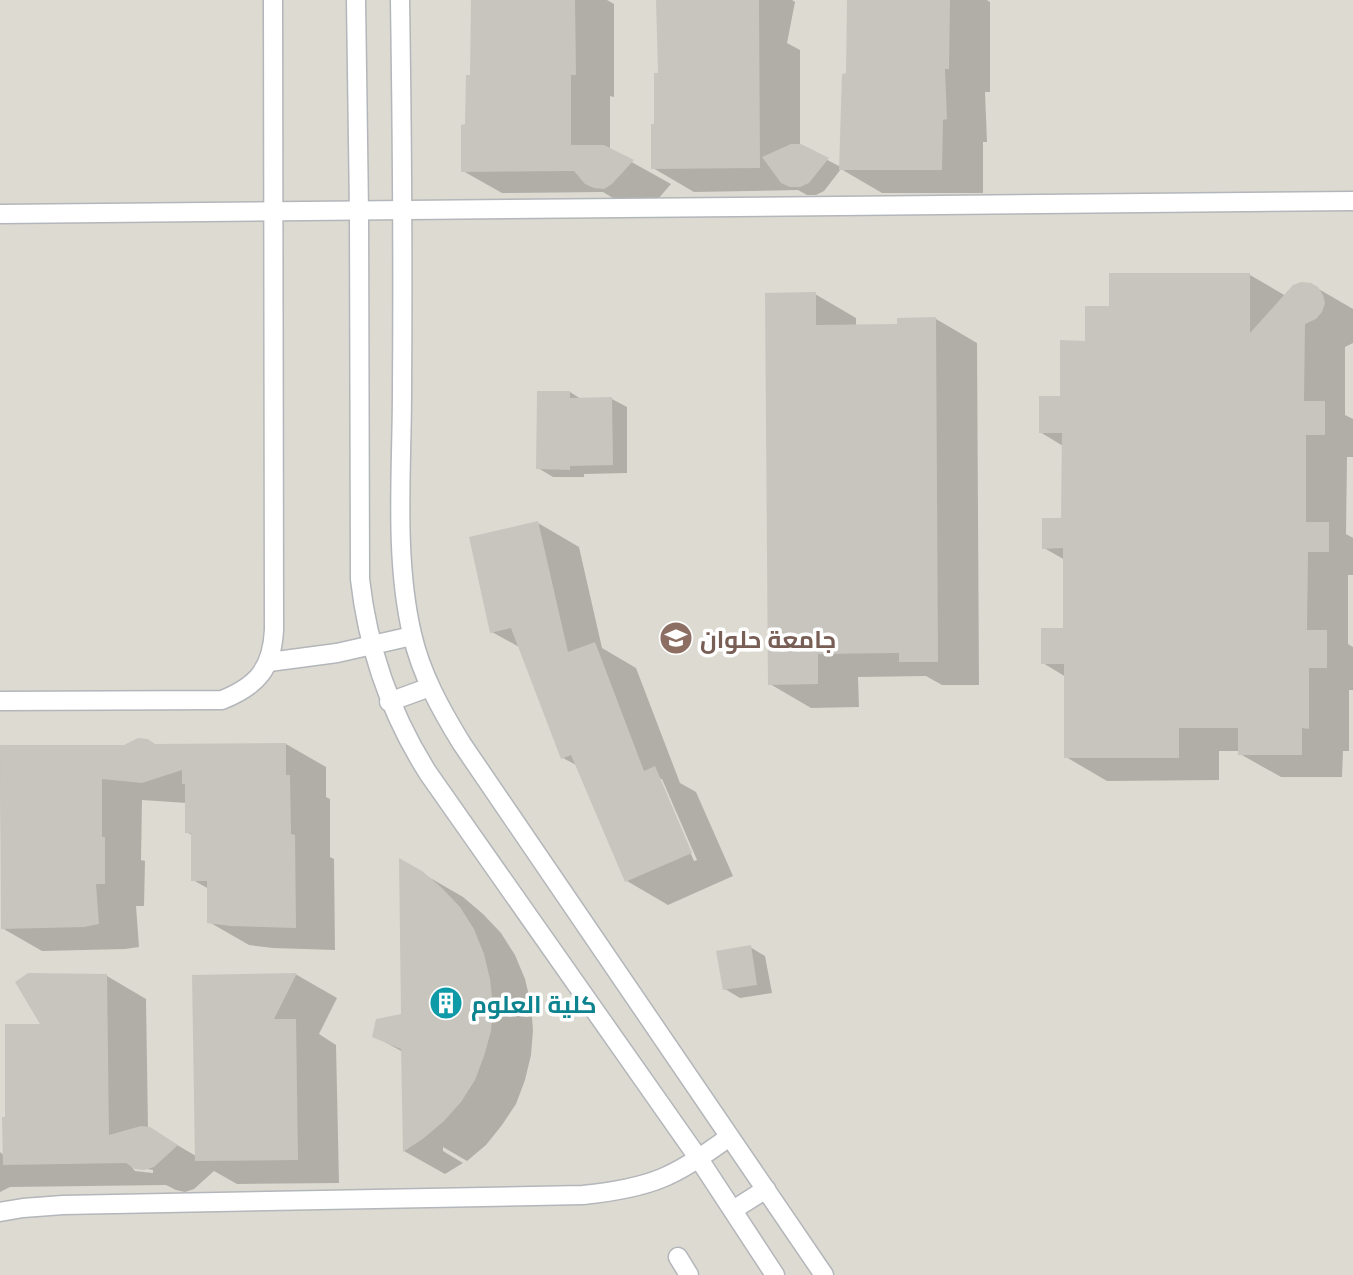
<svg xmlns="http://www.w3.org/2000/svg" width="1353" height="1275" font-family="'Golos Text',Cairo,sans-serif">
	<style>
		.education { fill: #dddad1 }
		.shadow { fill: #0003; fill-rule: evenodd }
		.building { fill: #c8c5bf }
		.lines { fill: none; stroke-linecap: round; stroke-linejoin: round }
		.service-casing { stroke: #b3b6ba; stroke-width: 21 }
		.service { stroke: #fff; stroke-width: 18 }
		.labels { text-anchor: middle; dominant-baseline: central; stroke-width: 7; stroke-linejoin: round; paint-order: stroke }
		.education-label { font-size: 24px; font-weight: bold; fill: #785e54; stroke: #fff; text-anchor: start }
		.culture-label { font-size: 24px; font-weight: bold; fill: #0d838f; stroke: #fff; text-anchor: start }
	</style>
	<rect width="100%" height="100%" fill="#ebe8e0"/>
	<rect class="education" x="0" y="0" width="1353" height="1275"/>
	<g class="shadow">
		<path d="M 486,0 L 607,0 L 614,4 L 614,97 L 610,96 L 610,150 L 671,184 L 652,206 L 626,206 L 603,192 L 502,193 L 463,171 L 472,77 Z"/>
		<path d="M 658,0 L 792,0 L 795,2 L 787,43 L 800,50 L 800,146 L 841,167 L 848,75 L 862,0 L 987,0 L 990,2 L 990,92 L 985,92 L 987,142 L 983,142 L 983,193 L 882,193 L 841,169 L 824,191 L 816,195 L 807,195 L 798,190 L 694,192 L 653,168 L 660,74 Z"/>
		<path d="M 1250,275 L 1286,296 L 1310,284 L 1353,309 L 1353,343 L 1345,347 L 1345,415 L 1353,419 L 1353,457 L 1347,457 L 1346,534 L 1353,538 L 1353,575 L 1348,575 L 1348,644 L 1353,647 L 1353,690 L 1349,690 L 1349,751 L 1343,751 L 1342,777 L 1281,777 L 1240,754 L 1240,751 L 1219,751 L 1219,780 L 1107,781 L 1066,757 L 1066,677 L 1043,663 L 1065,630 L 1065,560 L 1044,548 L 1063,520 L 1063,446 L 1040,432 L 1062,397 L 1087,342 L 1110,308 Z"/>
		<path d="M 815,294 L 856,318 L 856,326 L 899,326 L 936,319 L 977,343 L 979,685 L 942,685 L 926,676 L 858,677 L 859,707 L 811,708 L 770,684 Z"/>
		<path d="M 570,392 L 581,399 L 612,399 L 627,407 L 627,473 L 584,474 L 584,477 L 553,477 L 538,468 Z"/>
		<path d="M 538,523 L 579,547 L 602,648 L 636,668 L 680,783 L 696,792 L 733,876 L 668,905 L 627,881 L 578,766 L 563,758 L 521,648 L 492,632 ZM 659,779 L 662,779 L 697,860 L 694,861 Z"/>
		<path d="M 286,744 L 326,767 L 326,797 L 330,799 L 330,857 L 334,859 L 335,950 L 273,948 L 249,945 L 209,922 L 209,889 L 193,880 L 193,836 L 187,832 L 187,803 L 142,800 L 141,860 L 145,861 L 144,906 L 136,906 L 139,947 L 125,949 L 42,951 L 2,928 L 0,747 Z"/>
		<path d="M 401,861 L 463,897 L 483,914 L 501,933 L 515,955 L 525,979 L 531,1004 L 533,1030 L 531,1055 L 525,1080 L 516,1104 L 502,1125 L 486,1145 L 467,1161 L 443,1147 L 443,1151 L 463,1163 L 445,1174 L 404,1151 L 403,1052 L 374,1036 L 403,1015 Z"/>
		<path d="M 750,947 L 765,956 L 772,993 L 740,998 L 725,989 Z"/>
		<path d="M 297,975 L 337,998 L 319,1034 L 336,1045 L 339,1183 L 237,1184 L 214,1171 L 194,1189 L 185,1192 L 176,1190 L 166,1185 L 10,1187 L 0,1192 L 0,1152 L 4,1155 L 7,1119 L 43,1025 L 107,976 L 146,999 L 148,1128 L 196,1156 L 194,976 ZM 131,1166 L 153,1170 L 153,1173 L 135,1171 Z"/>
	</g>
	<g class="building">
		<path d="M 471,0 L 575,0 L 576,75 L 571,75 L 571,145 L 604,145 L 634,160 L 612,184 L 604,189 L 594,188 L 585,184 L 574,171 L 461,172 L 461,125 L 465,124 L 466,75 L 470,75 Z"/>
		<path d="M 656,0 L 759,0 L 760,168 L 651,169 L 651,124 L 654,124 L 654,73 L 658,73 Z"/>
		<path d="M 847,0 L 950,0 L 949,69 L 945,69 L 947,119 L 943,120 L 942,170 L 839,170 L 842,74 L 846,73 Z"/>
		<path d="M 791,144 L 801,144 L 829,158 L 809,183 L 800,187 L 790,187 L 781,183 L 762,157 Z"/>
		<path d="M 1109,273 L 1250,273 L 1250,333 L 1293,285 L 1301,282 L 1311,283 L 1318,287 L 1323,295 L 1325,303 L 1322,312 L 1316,319 L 1305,324 L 1304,401 L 1325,401 L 1325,435 L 1306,435 L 1306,522 L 1329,522 L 1329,552 L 1308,552 L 1307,630 L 1327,630 L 1327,668 L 1309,668 L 1309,729 L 1302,728 L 1302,755 L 1238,755 L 1238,728 L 1179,728 L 1179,758 L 1064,758 L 1064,664 L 1041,664 L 1041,628 L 1063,628 L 1063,548 L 1042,549 L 1042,518 L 1061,518 L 1062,433 L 1039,433 L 1039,396 L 1060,396 L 1060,340 L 1085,341 L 1085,306 L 1109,306 Z"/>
		<path d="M 816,292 L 816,325 L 897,324 L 897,318 L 936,317 L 938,662 L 899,662 L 899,653 L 818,654 L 818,684 L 768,685 L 765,293 Z"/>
		<path d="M 537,391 L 570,391 L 570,398 L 612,397 L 613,465 L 570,466 L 570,470 L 536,469 Z"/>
		<path d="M 538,521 L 568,652 L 595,642 L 644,771 L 655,766 L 692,853 L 625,882 L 571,755 L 561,759 L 511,628 L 490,633 L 469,537 Z"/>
		<path d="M 138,738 L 148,739 L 155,744 L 286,743 L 286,775 L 290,775 L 291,834 L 295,835 L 296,928 L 231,926 L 207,923 L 207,881 L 191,881 L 191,833 L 185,833 L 185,784 L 182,784 L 182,770 L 142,783 L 102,779 L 102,837 L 105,837 L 105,884 L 96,884 L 99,924 L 84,927 L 1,929 L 0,745 L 124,745 Z"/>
		<path d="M 399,858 L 422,871 L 442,888 L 460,907 L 474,929 L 484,954 L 490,979 L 493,1006 L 491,1031 L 484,1056 L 475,1080 L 461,1102 L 444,1121 L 424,1138 L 403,1152 L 401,1049 L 372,1037 L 376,1019 L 401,1014 Z"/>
		<path d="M 751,945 L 757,985 L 723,990 L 716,951 Z"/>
		<path d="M 28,973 L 107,974 L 109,1135 L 141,1126 L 150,1127 L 178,1145 L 154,1167 L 144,1170 L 135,1169 L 126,1163 L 3,1165 L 2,1117 L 5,1117 L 5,1024 L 40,1024 L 15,982 Z"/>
		<path d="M 297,973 L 274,1019 L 296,1019 L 298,1160 L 195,1161 L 192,975 Z"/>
	</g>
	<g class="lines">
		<defs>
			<g id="service">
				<path d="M 356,0 L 359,211 L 360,579 C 368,650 390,713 428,773 L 699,1159 L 775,1275"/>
				<path d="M 400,0 C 402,130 403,261 402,391 C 402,470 394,557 412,634 C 421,674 441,710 462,744 L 824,1275"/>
				<path d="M 0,214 L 1353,201"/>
				<path d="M 269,662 L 337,653 L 412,636"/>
				<path d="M 0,701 L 222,700 C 257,686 272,669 274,630 L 273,0"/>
				<path d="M 389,702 L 430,687"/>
				<path d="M 733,1210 L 766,1189"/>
				<path d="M 0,1212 L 23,1208 L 63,1205 L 583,1195 C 651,1188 675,1177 729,1137"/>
				<path d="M 678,1257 L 689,1275"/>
			</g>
		</defs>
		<use href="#service" class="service-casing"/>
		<use href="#service" class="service"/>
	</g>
	<defs>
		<symbol id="university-disc" viewBox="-11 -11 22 22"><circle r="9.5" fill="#8d6e63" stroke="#fff"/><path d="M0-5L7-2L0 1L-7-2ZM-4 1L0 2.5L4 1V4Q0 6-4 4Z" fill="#fff"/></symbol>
		<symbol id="building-disc" viewBox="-11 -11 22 22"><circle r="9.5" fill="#0f9aa8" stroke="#fff"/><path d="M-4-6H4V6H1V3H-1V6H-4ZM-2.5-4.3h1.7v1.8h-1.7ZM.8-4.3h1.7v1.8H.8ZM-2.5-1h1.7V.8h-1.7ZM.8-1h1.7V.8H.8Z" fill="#fff"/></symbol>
	</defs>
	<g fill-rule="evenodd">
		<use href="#university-disc" x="657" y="619" width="38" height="38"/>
		<use href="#building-disc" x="427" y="984" width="38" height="38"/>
	</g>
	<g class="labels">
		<g class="education-label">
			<text x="700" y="638">جامعة حلوان</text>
		</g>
		<g class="culture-label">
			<text x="471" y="1003">كلية العلوم</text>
		</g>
	</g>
</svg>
